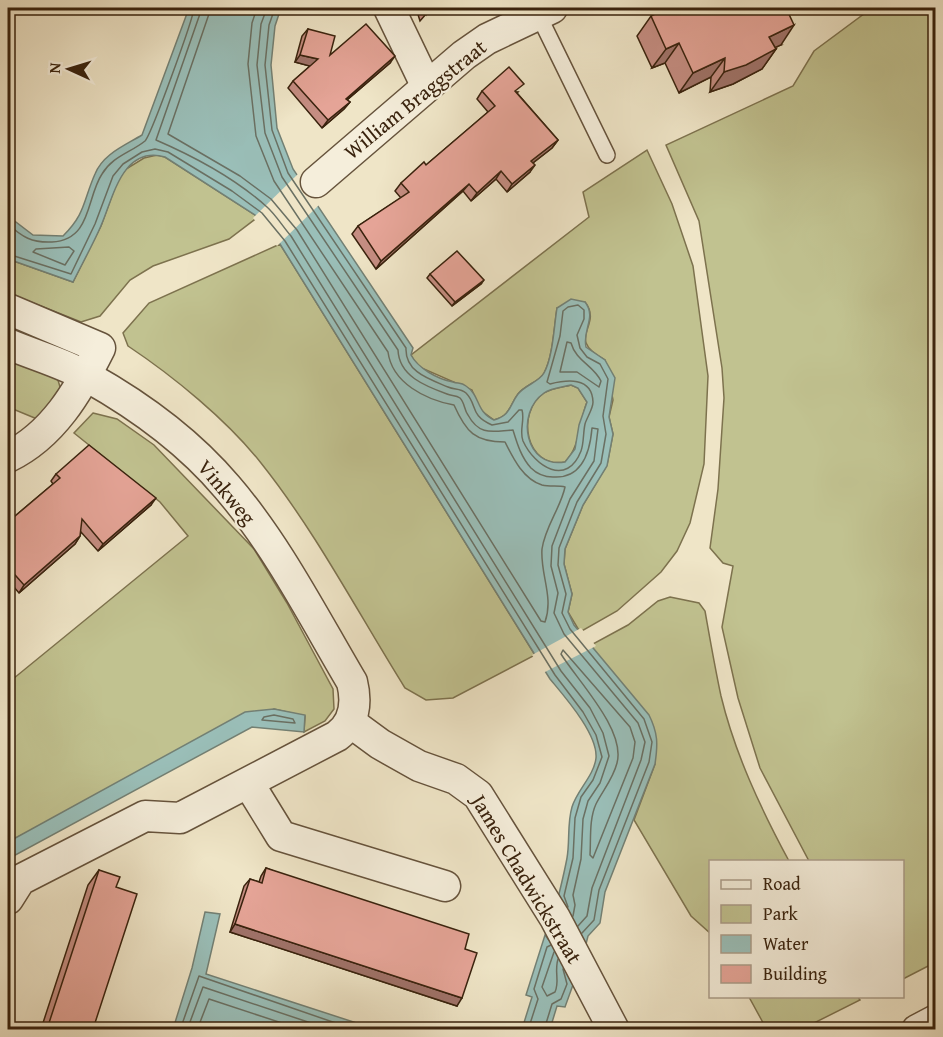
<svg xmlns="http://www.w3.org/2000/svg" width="943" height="1037" font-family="'Gentium Book Plus',serif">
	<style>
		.green { fill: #c1c290; stroke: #7d724e; stroke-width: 1.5 }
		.water { fill: #9abfb9; stroke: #738074; stroke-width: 1.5; fill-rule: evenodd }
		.pier { fill: #efe5c7 }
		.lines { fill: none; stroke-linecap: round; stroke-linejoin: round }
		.shore { stroke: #6a7063; stroke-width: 1.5 }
		.lane-casing { stroke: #66533c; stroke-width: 18 }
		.street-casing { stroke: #66533c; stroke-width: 33 }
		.lane { stroke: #f5eedb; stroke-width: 15 }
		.street { stroke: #f5eedb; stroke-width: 30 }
		.wall { fill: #c58d82; stroke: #39220d; stroke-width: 1.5 }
		.shaded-wall { fill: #a0736a; stroke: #39220d; stroke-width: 1.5 }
		.building { fill: #e5a497; stroke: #39220d; stroke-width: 1.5 }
		.labels { text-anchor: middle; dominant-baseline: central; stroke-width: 4.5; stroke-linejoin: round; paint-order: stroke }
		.street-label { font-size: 21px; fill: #39220d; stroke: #f5eedb }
	</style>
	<rect width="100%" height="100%" fill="#efe5c7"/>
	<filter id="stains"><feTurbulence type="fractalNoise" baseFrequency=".00333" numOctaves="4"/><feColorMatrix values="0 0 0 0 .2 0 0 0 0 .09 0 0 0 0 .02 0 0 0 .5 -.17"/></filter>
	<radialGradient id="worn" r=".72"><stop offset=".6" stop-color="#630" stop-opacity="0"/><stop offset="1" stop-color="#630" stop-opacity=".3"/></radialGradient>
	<g class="green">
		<path d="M 872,8 L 936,8 L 936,962 L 903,979 L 902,862 L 809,861 L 760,768 L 738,698 L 722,627 L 733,566 L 723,563 L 710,548 L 718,489 L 724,398 L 722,368 L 699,221 L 666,145 L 793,86 L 814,51 Z"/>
		<path d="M 647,150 L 672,204 L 693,266 L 708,376 L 704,464 L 690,523 L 677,551 L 661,572 L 617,611 L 580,632 L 568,612 L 572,594 L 564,564 L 565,549 L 583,505 L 607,465 L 613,434 L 609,417 L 613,400 L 605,360 C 563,337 604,327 585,302 L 557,308 C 554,326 553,357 544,373 C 539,382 525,385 518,394 C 509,406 511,415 494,420 L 479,409 L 472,390 L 417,366 L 411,355 L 589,217 L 583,192 Z"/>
		<path d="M 157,155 L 165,157 L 258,217 L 229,239 L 153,266 L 130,280 L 100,316 L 81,322 L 8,293 L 8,259 L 73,282 L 101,226 L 118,179 L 126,169 L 144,158 Z"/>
		<path d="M 280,244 L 535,655 L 453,698 L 426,700 L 405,688 C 358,613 316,532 261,463 C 227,420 173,376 128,346 L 123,333 L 149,303 Z"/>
		<path d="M 8,355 L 57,377 L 61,390 L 42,421 L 8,407 Z"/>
		<path d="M 571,385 L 578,388 L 587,402 C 579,422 580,448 565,462 C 526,469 515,413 544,393 C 551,388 563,387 571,385 Z"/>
		<path d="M 93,413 L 117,419 L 154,445 L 254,549 L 287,603 L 333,689 L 334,709 L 325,721 L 304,732 L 305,716 L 274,709 L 8,842 L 8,683 L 188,536 L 160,502 L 74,433 Z"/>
		<path d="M 670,597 L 699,603 L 705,611 C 710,639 715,668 721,696 C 735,754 761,809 789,861 L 710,862 L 710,933 L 691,916 L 634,820 L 655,764 L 591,645 L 628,625 L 658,601 Z"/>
		<path d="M 858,997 L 860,1000 L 802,1029 L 767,1030 L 749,997 Z"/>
	</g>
	<g class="water">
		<path d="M 189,8 L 281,8 L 275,26 L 271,65 L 277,128 L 293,169 L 413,348 L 411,355 C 418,368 437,379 453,382 C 458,384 461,382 466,386 C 481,396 475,411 494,420 C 511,415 509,406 518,394 C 525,385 539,382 544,373 C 553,357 554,326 557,308 L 571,299 L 585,302 C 597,317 582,330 586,347 L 605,360 L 615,378 L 609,417 L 613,434 L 607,466 L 583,505 L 565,549 L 564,564 L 572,594 L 568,612 L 574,625 L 649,715 C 658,733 658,744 655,764 L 605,892 L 600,923 L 588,936 L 586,944 L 583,940 L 574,982 L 565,1007 L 557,1006 L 550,1029 L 522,1029 L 532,997 L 526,995 L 545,935 L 548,939 C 554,912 562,885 567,858 C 570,841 567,824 572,807 C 577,790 594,776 596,758 C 598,734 564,696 550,679 L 280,244 L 258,217 L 165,157 C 121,145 113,200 100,228 C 92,246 82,264 73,282 L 8,259 L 8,216 L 33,235 L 63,236 C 86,213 83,201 95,174 C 103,154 124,146 142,135 ZM 571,385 L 578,388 L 587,402 L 579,425 L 575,449 L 565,462 C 525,469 515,413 544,393 C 551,388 563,387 571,385 Z"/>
		<path d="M 274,709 L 305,715 L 304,732 L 252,727 L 8,859 L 8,842 L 245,712 Z"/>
		<path d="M 205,912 L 220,914 L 206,974 L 375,1029 L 173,1029 L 192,968 Z"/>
	</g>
	<g class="pier">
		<path d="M 299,173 L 320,204 L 277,246 L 253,218 Z"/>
		<path d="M 581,628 L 596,646 L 543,673 L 532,655 Z"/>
	</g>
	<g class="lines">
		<g class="shore">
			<path d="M 202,8 L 156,140 C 193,156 236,179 267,207 C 276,215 283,227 291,236 L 561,671 L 590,708 L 603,733 L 609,756 L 600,783 L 588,801 L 583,819 L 581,859 L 573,895 L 575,905 L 573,916"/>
			<path d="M 211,8 L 168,134 L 240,176 L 271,199 L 297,230 L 541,621 L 545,622 C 554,597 540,574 542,549 C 545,527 561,507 565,487 C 559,485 550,487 542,485 C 523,479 513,458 505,442 C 475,442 466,432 454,405 C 426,400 392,383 388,352 L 274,181 L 256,136 L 248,64 L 252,23 L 257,8"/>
			<path d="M 267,8 L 261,24 L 257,65 L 265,133 L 282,177 L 398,350 C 399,376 425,386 447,394 C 451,396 456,395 460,398 C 465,403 464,410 468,415 C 480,437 494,431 513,430 C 517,443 521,457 531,468 C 537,474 545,477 553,477 C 582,479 590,452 592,428 L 598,429 L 594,461 L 570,499 L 552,546 L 551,566 L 558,593 L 554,613 L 564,634 L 638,723 L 645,742 L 641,760 L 592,888 L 587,916 L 578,926"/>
			<path d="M 275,8 L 269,25 L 265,65 L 272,130 L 288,173 L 406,348 C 405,372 429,379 448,387 C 455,390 460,388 466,393 C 478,405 469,415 492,425 L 508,422 L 519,410 L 522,410 C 525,420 519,431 523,441 C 535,467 567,487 581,451 C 584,443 583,433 585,424 C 587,417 593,409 593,402 C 592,376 566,380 550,384 L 547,382 L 560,336 L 563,311 L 568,307 L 578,305 L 584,310 L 584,319 L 577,335 L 580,348 L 587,357 L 600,364 L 608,379 L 603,416 L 606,434 L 601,463 L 577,502 L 559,548 L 558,565 L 566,594 L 562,613 L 570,629 L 644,719 L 652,742 L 649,762 L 599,890 L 594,920 L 582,933"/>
			<path d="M 8,224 C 22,237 32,243 52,242 C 92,240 86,198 102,174 C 113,156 130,153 145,141 C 151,135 193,20 194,8"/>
			<path d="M 69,247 L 74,251 L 65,265 L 33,252 L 36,249 Z"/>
			<path d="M 8,254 L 71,274 L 95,224 L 113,176 L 123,164 L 142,152 L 155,149 L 168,152 L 232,191 L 262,213 L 285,241 L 555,675 L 583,712 L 596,735 L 602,757 L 593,780 L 581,797 L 575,818 L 573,858 L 564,896 L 568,907"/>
			<path d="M 567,342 L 571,343 C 576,361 593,365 601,381 L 599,387 L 577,372 L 560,372 Z"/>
			<path d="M 563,650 L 630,727 L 635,742 L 633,758 L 593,858 L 590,855 C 591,839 589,819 596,804 C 603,790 613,779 617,763 C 626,730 577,680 561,654 Z"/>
			<path d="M 274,715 L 293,719 L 295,723 L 262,720 L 264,717 Z"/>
			<path d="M 554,952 L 542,987 L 547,996 L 555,992 C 560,981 554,972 558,959"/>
			<path d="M 180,1030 L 199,976 L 356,1030"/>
			<path d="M 187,1030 L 203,987 L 332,1030"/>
			<path d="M 197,1030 L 209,999 L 303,1030"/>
			<path d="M 528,1030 L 538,999 L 534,989 L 547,947 L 551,945"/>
			<path d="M 544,1030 L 552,1004 L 561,999 L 567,984 L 563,969"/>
		</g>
		<defs>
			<path id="lane" d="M 538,14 L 607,155"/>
			<g id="street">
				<path d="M 389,8 L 426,85"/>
				<path d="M 316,182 L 464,55 L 487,39 L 552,8"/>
				<path d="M 8,309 L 100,348 C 78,392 53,435 8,457"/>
				<path d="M 8,344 C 34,355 63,363 88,377 C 138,405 189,442 227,487 C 277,545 313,616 352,682 C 357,702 355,723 337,736 L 180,818 L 145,816 L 20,880 L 8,899"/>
				<path d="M 350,722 L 380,744 L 419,766 L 456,779 L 478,795 L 555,918 L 614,1030"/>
				<path d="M 249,784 L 281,836 L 445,886"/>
				<path d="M 917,1030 L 936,1020"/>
			</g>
		</defs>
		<use href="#lane" class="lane-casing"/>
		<use href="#street" class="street-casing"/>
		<use href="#lane" class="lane"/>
		<use href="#street" class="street"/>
	</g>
	<g class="wall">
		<path d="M 416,8 L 440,8 L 426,14 L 420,21 Z"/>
		<path d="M 651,16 L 781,45 L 775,47 L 776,49 L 762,69 L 733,84 L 710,92 L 711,77 L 679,93 L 665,63 L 652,68 L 637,36 Z"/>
		<path d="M 308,29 L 330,55 L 390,63 L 347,100 L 350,102 L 344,109 L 322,128 L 288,88 L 293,81 L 310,66 L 295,62 L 302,36 Z"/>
		<path d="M 482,91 L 518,92 L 517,93 L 558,140 L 552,148 L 533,163 L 530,172 L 507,192 L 496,179 L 471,201 L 463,191 L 376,269 L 352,234 L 358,226 L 401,198 L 395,191 L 401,183 L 426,165 L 488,112 L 477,99 Z"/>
		<path d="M 430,274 L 481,284 L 452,306 L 427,278 Z"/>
		<path d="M 56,474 L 151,505 L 98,551 L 81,532 L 80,536 L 75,544 L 19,593 L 8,580 L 8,522 L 53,484 L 51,481 Z"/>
		<path d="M 266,868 L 465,949 L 457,1006 L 230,932 L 244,886 L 250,879 L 259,882 L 261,876 Z"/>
		<path d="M 99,870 L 116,887 L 93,1029 L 41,1029 L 88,885 Z"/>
	</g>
	<g class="shaded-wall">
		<path d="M 427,8 L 440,8 L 426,14 Z"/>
		<path d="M 794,25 L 781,45 L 756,56 L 769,37 Z"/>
		<path d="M 679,43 L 665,63 L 652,68 L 666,49 Z"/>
		<path d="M 776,49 L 762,69 L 733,84 L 710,92 L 724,72 Z"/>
		<path d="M 300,55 L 318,59 L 313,67 L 295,62 Z"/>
		<path d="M 395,56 L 390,63 L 340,106 L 346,99 Z"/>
		<path d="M 725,58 L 711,77 L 679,93 L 693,73 Z"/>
		<path d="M 350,102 L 344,109 L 322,128 L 328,120 Z"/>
		<path d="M 558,140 L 552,148 L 525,169 L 531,161 Z"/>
		<path d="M 535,165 L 530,172 L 507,192 L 512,184 Z"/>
		<path d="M 501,171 L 496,179 L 471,201 L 477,193 Z"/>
		<path d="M 469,184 L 463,191 L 376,269 L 381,261 Z"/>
		<path d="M 484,280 L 481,284 L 452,306 L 455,302 Z"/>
		<path d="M 156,498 L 151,505 L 98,551 L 103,544 Z"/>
		<path d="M 80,536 L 75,544 L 19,593 L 24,585 Z"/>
		<path d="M 235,924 L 462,998 L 457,1006 L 230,932 Z"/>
	</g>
	<g class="building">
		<path d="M 423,8 L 429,8 L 427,8 L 426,14 Z"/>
		<path d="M 668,8 L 786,8 L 794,25 L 769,37 L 776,49 L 746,65 L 724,72 L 725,58 L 693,73 L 679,43 L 666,49 L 651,16 Z"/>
		<path d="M 366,24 L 395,56 L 346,99 L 350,102 L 328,120 L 293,81 L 318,59 L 300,55 L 308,29 L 335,36 L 330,55 Z"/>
		<path d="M 509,67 L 524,84 L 515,91 L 558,140 L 531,161 L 535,165 L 512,184 L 501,171 L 477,193 L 469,184 L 381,261 L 358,226 L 409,192 L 401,183 L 424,162 L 426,165 L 495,106 L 482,91 Z"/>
		<path d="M 457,251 L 484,280 L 455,302 L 430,274 Z"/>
		<path d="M 89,445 L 156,498 L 103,544 L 82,519 L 80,536 L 24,585 L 8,567 L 8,568 L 8,522 L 60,478 L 56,474 Z"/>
		<path d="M 266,868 L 469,934 L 465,949 L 477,953 L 462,998 L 235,924 L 250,879 L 262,883 Z"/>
		<path d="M 99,870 L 120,877 L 116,887 L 137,894 L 93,1029 L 47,1029 Z"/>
	</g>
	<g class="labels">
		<g class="street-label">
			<text transform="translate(415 99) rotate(-39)">William Braggstraat</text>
			<text transform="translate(227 492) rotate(50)">Vinkweg</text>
			<text transform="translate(527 879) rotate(59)">James Chadwickstraat</text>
		</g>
	</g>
	<rect width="943" height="1037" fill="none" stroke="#efe5c7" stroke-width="30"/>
	<rect x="9" y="9" width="925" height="1019" fill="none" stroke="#39220d" stroke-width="3"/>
	<rect x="15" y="15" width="913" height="1007" fill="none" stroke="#39220d" stroke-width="1.5"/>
	<rect x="709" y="860" width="195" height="138" fill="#f5eedb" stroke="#aa9c89" stroke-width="1.5"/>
	<rect x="721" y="880" width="30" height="9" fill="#f5eedb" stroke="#aa9c89" stroke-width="1.5"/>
	<text x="763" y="890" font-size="18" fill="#39220d">Road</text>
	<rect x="721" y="905" width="30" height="18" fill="#c1c290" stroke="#aa9c89" stroke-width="1.5"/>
	<text x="763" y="920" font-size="18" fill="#39220d">Park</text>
	<rect x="721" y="935" width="30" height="18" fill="#9abfb9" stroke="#aa9c89" stroke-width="1.5"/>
	<text x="763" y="950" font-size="18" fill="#39220d">Water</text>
	<rect x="721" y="965" width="30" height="18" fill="#e5a497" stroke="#aa9c89" stroke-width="1.5"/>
	<text x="763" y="980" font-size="18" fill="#39220d">Building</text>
	<g transform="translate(69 69) rotate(274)" stroke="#f5eedb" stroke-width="4.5" paint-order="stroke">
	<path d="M0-4.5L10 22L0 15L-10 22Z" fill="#39220d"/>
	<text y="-9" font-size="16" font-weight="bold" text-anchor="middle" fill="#39220d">N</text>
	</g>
	<rect width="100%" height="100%" filter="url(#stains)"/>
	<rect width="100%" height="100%" fill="url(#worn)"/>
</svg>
